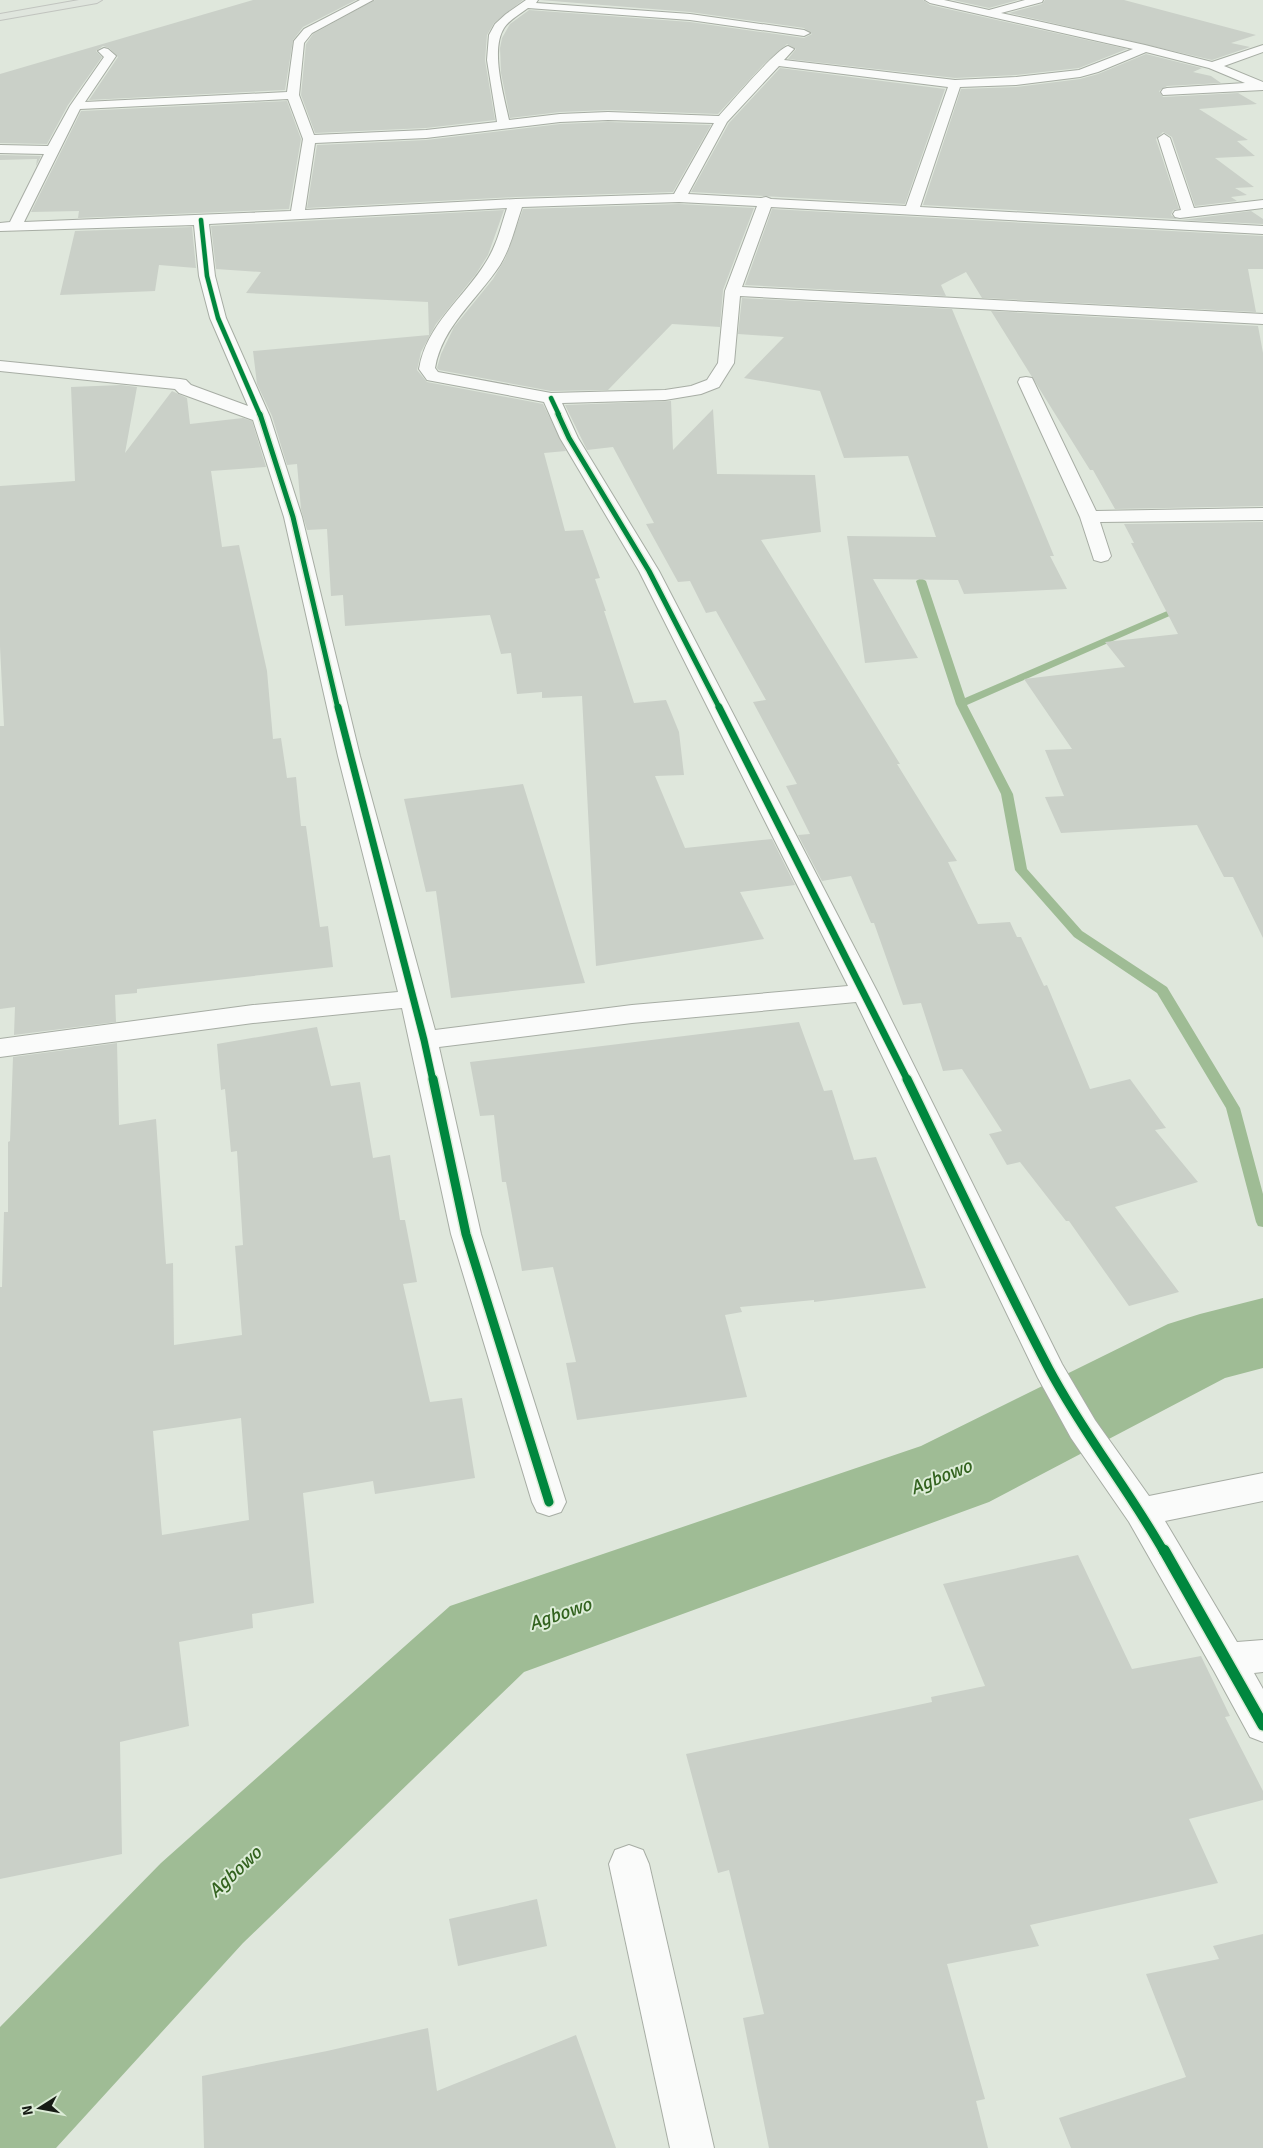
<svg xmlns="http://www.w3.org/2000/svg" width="1263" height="2148" font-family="Signika,sans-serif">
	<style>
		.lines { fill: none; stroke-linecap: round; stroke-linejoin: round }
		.stream { fill: #9fbc95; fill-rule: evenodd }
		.river { fill: #9fbc95; fill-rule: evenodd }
		.building { fill: #cad0c8; fill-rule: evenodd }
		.street-casing { stroke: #a7ada4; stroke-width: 2 }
		.highway-casing { stroke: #c1c4bf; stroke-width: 2 }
		.street { fill: #fafbfa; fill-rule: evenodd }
		.highway { fill: #dfe5dd; fill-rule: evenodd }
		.cycleway-far4-casing { stroke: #dcecd7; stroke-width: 6 }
		.cycleway-far3-casing { stroke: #dcecd7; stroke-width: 8 }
		.cycleway-far2-casing { stroke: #dcecd7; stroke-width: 9 }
		.cycleway-far1-casing { stroke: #dcecd7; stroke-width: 12 }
		.cycleway-casing { stroke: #dcecd7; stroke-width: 14 }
		.cycleway-far4 { stroke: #00873e; stroke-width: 4.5 }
		.cycleway-far3 { stroke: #00873e; stroke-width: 5 }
		.cycleway-far2 { stroke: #00873e; stroke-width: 7 }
		.cycleway-far1 { stroke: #00873e; stroke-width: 9 }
		.cycleway { stroke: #00873e; stroke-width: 11 }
		.labels { text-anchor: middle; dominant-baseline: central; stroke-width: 4; stroke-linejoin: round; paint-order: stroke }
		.near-water-label { font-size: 19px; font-style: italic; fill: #32621e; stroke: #dcecd7 }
	</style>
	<rect width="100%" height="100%" fill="#dfe7dc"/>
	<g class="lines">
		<path class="stream" d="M 921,578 L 926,581 L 965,698 L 1181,605 L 1185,604 L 1190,607 L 967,705 L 1013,794 L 1027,869 L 1082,931 L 1167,987 L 1240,1108 L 1263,1194 L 1263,1227 L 1258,1226 L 1256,1222 L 1226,1108 L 1157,993 L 1074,937 L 1015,870 L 1001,794 L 956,704 L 916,581 Z"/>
		<path class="river" d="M 1263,1298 L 1263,1368 L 1225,1378 L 989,1502 L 524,1672 L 243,1943 L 56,2148 L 0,2148 L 0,2027 L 161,1863 L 450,1606 L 921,1446 L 1168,1324 L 1200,1314 Z"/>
	</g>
	<g class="building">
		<path d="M 253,0 L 356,0 L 303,27 L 293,40 L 285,90 L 89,100 L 118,57 L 109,48 L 103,46 L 96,51 L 102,57 L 68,105 L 47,144 L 0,143 L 0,74 Z"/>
		<path d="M 375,0 L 523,0 L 494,23 L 487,35 L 485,60 L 495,120 L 426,128 L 315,133 L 301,95 L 306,44 L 313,34 Z"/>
		<path d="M 540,0 L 923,0 L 930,5 L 1127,49 L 1079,68 L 1016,75 L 955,78 L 788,59 L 796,49 L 787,44 L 763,65 L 718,114 L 608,110 L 560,112 L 510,118 L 501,73 L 500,48 L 502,38 L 510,24 L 529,10 L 690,22 L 804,38 L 812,34 L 804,28 L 690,12 Z"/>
		<path d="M 953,0 L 1018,0 L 989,8 Z"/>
		<path d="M 1045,0 L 1124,0 L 1256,35 L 1231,43 L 1250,47 L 1212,60 L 1009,13 L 1042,4 Z"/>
		<path d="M 1146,54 L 1202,68 L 1193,72 L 1211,76 L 1221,83 L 1167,86 L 1159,91 L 1163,97 L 1238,93 L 1257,104 L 1199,109 L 1248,140 L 1237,141 L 1255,156 L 1215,158 L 1254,187 L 1235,188 L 1247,195 L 1231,197 L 1237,201 L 1195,206 L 1172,137 L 1163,132 L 1156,139 L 1179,209 L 1173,210 L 1171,215 L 1177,219 L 923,205 L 961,89 L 1016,87 L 1080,79 L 1098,74 Z"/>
		<path d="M 780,68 L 945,89 L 905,204 L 691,192 L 729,123 Z"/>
		<path d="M 287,101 L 301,139 L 289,209 L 78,218 L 79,211 L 31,212 L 81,111 Z"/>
		<path d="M 608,122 L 711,125 L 673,192 L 516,197 L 307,208 L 317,145 L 426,140 L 560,124 Z"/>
		<path d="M 0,155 L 41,156 L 36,166 L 37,159 L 0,160 Z"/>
		<path d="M 679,204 L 754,208 L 723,290 L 720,327 L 672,324 L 608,390 L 551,391 L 439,370 L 437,368 L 441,354 L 454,327 L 493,279 L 505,259 L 523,209 Z"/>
		<path d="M 772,209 L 1263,236 L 1263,269 L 1248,269 L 1256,312 L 982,298 L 966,272 L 941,285 L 946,296 L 745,285 Z"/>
		<path d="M 504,210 L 488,255 L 476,274 L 436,324 L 421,352 L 417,370 L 427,382 L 543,404 L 566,451 L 544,453 L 565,531 L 583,530 L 600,578 L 595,579 L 606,611 L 604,611 L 634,703 L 666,700 L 679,732 L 684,775 L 655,776 L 685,848 L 772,839 L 795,885 L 740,892 L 764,939 L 596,966 L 582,696 L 542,698 L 542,692 L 517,694 L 511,653 L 501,654 L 490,615 L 345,626 L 343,595 L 331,596 L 327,529 L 307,530 L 301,509 L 297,464 L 287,465 L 272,416 L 257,384 L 253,351 L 429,335 L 428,302 L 246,293 L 261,272 L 216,269 L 211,226 Z"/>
		<path d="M 1251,211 L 1263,219 L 1263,224 L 1182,220 Z"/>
		<path d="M 192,227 L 196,268 L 159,265 L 155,291 L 60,295 L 75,231 Z"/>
		<path d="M 742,298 L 952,309 L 1054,556 L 1050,556 L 1067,589 L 964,594 L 958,580 L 873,579 L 918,658 L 865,663 L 847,536 L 936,537 L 908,456 L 844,458 L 820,391 L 744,378 L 784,337 L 738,334 Z"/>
		<path d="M 991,311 L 1258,326 L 1263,353 L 1263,506 L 1115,509 L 1093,470 L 1090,470 Z"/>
		<path d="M 121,385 L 137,387 L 125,453 L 172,391 L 187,398 L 190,424 L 243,418 L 252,421 L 266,467 L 211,471 L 222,547 L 239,545 L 267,671 L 273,739 L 281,738 L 287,778 L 296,777 L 301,826 L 306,826 L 320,927 L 328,926 L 333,967 L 137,989 L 137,993 L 115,995 L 116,1022 L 14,1035 L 15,1007 L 0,1009 L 0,726 L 4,726 L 0,647 L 0,486 L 75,481 L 71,387 Z"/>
		<path d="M 671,401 L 673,450 L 713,409 L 717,474 L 815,475 L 821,532 L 761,540 L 900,764 L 897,764 L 957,861 L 948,862 L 978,924 L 1010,922 L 1017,937 L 1021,937 L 1044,986 L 1047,985 L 1090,1089 L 1130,1079 L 1166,1128 L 1155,1130 L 1198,1182 L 1115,1207 L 1179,1292 L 1129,1306 L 1069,1221 L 1066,1221 L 1020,1162 L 1007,1165 L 989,1134 L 1002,1131 L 962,1069 L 943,1071 L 921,1003 L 903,1005 L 874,923 L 871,923 L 851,876 L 822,881 L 798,835 L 810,834 L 786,786 L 797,784 L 753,702 L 766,700 L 716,611 L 706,613 L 690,581 L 678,582 L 646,524 L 654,523 L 613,447 L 587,450 L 565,405 Z"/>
		<path d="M 1263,522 L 1263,938 L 1233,877 L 1224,877 L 1197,825 L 1061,833 L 1045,797 L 1064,796 L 1045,750 L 1072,749 L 1024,679 L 1125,667 L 1105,642 L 1178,634 L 1131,543 L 1134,543 L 1124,524 Z"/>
		<path d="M 523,784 L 585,983 L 451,998 L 436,891 L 426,892 L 404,799 Z"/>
		<path d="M 799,1022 L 824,1091 L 832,1090 L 854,1160 L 876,1157 L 926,1288 L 814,1302 L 814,1300 L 740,1307 L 742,1312 L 725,1315 L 747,1397 L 577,1420 L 566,1363 L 576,1362 L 553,1267 L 522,1271 L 506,1182 L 502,1182 L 494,1115 L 480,1116 L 470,1062 Z"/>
		<path d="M 317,1027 L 331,1086 L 360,1082 L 373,1158 L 390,1155 L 400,1220 L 405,1220 L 417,1282 L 403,1284 L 430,1402 L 462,1398 L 475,1478 L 375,1494 L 373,1481 L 303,1493 L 314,1603 L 252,1614 L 253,1628 L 179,1642 L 189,1726 L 120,1742 L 122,1854 L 0,1879 L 0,1287 L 2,1287 L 4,1212 L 8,1212 L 8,1142 L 10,1141 L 13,1057 L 117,1043 L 119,1125 L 156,1119 L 166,1264 L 173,1263 L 174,1345 L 242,1335 L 235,1246 L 243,1245 L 237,1151 L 231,1152 L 225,1089 L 221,1090 L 217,1044 ZM 241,1418 L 249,1520 L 162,1535 L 153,1431 Z"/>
		<path d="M 1078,1555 L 1132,1669 L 1201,1656 L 1230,1716 L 1225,1717 L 1263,1791 L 1263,1800 L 1189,1819 L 1218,1883 L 1030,1925 L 1039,1946 L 947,1964 L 985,2099 L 976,2101 L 988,2148 L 769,2148 L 743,2018 L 764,2014 L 729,1870 L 718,1873 L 686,1754 L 932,1702 L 931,1697 L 985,1686 L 943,1584 Z"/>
		<path d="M 537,1899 L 547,1946 L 458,1966 L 449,1919 Z"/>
		<path d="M 1263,1934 L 1263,2148 L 1071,2148 L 1059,2118 L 1186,2077 L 1146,1974 L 1219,1959 L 1213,1946 Z"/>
		<path d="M 428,2028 L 437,2091 L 576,2035 L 616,2148 L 204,2148 L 202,2076 L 327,2051 Z"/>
	</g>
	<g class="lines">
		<defs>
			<g id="street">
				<path d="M 360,0 L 373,0 L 312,33 L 304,43 L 299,95 L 314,135 L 426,130 L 497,122 L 487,60 L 489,35 L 495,24 L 506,14 L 526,0 L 538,0 L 536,3 L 690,14 L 804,30 L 810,33 L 804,36 L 690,20 L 528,8 C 520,14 509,20 504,28 C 490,50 504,96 509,120 L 560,114 L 608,112 L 719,116 C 730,104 777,48 788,46 L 794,49 L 784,60 L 955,80 L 1016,77 L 1079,70 L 1133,49 L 930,3 L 925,0 L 944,0 L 989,10 L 1025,0 L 1043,0 L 1042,2 L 1001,13 L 1145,45 L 1212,62 L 1263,45 L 1263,52 L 1224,66 L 1263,82 L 1263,90 L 1163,95 L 1161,92 L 1163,89 L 1167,88 L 1245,83 L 1209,68 L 1146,52 L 1098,72 L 1080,77 L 1016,85 L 960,87 L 920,207 L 1263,226 L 1263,234 L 771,207 L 742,287 L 1263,314 L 1263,324 L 740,296 L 734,363 L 719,387 L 701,394 L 665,400 L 562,403 L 578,438 L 659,571 L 878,993 L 1062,1364 L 1095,1420 L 1149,1496 L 1263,1473 L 1263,1501 L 1165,1521 L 1237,1642 L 1263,1640 L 1263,1672 L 1254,1673 L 1263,1689 L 1263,1742 L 1250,1737 L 1214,1671 L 1129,1522 L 1071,1438 L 1038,1378 L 856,1002 L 632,1023 L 439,1047 L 481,1234 L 566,1502 L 561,1512 L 549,1516 L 537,1512 L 532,1502 L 451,1234 L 402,1008 L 253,1023 L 0,1057 L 0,1039 L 253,1005 L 398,992 L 338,756 L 284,517 L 253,420 L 179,393 L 175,389 L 0,371 L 0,361 L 180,379 L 186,380 L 191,385 L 248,406 L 210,318 L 199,276 L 194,225 L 0,231 L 0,223 L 10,222 L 44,154 L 0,153 L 0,145 L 48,146 L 70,106 L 104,57 L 98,51 L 104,48 L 108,49 L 116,56 L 85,102 L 287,92 L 294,41 L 304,29 ZM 779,66 L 948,87 L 906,206 L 771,199 L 766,197 L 761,198 L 688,194 L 727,122 ZM 288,99 L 303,139 L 291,211 L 24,222 L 80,109 ZM 608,120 L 714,123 L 674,194 L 516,199 L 305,210 L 315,143 L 426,138 L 560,122 ZM 679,202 L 757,206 L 725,291 L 718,363 L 707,380 L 691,386 L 665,390 L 551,393 L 438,372 L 435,368 C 442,326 478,299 500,265 C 511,247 515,227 522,207 ZM 507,208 C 501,226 497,245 486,262 C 464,298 426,325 419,369 L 427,380 L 544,402 L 560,438 L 639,571 L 848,986 L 632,1005 L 435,1030 L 360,756 L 302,517 L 270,417 L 226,318 L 215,276 L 209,224 Z"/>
				<path d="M 1164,134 L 1170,138 L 1194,208 L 1263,200 L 1263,208 L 1180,218 L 1175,217 L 1173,214 L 1175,211 L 1181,210 L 1158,138 Z"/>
				<path d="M 1026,377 L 1032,378 L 1034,382 L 1096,511 L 1263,508 L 1263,520 L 1100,522 L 1111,556 L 1108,560 L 1101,562 L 1094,560 L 1080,517 L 1018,382 L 1020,378 Z"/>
				<path d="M 629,1845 L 643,1850 L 649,1864 L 714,2148 L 670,2148 L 609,1864 L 615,1850 Z"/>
			</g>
			<path id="highway" d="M 79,0 L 102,0 L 97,3 L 0,20 L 0,14 Z"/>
		</defs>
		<use href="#street" class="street-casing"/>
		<use href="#highway" class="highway-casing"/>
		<use href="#street" class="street"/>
		<use href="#highway" class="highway"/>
		<defs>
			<g id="cycleway-far4">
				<path d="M 201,220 L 207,276 L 218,318 L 260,415"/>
				<path d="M 551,398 L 559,415"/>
			</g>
			<g id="cycleway-far3">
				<path d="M 260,414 L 293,517 L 338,709"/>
				<path d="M 558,414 L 569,438 L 649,571 L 720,709"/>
			</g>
			<g id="cycleway-far2">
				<path d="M 338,707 L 424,1040 L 433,1081"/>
				<path d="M 719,707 L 908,1081"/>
			</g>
			<g id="cycleway-far1">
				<path d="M 433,1079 L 466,1234 L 549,1502"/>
				<path d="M 907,1079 C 954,1176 999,1274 1049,1369 C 1083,1433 1128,1489 1164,1552"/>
			</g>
			<path id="cycleway" d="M 1164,1550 L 1263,1725"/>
		</defs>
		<use href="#cycleway-far4" class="cycleway-far4-casing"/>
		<use href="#cycleway-far3" class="cycleway-far3-casing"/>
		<use href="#cycleway-far2" class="cycleway-far2-casing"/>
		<use href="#cycleway-far1" class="cycleway-far1-casing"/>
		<use href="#cycleway" class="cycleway-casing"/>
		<use href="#cycleway-far4" class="cycleway-far4"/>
		<use href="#cycleway-far3" class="cycleway-far3"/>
		<use href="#cycleway-far2" class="cycleway-far2"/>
		<use href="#cycleway-far1" class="cycleway-far1"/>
		<use href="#cycleway" class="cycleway"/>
	</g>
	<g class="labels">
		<g class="near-water-label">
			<text transform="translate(941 1477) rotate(-22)">Agbowo</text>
			<text transform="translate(560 1614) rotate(-19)">Agbowo</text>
			<text transform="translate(235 1872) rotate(-43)">Agbowo</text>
		</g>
	</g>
	<g transform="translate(40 2108) rotate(259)" stroke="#dcecd7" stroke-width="4" paint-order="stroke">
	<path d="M0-4L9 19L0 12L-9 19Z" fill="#161b14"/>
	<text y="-8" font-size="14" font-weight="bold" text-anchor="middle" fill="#161b14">N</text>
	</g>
</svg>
